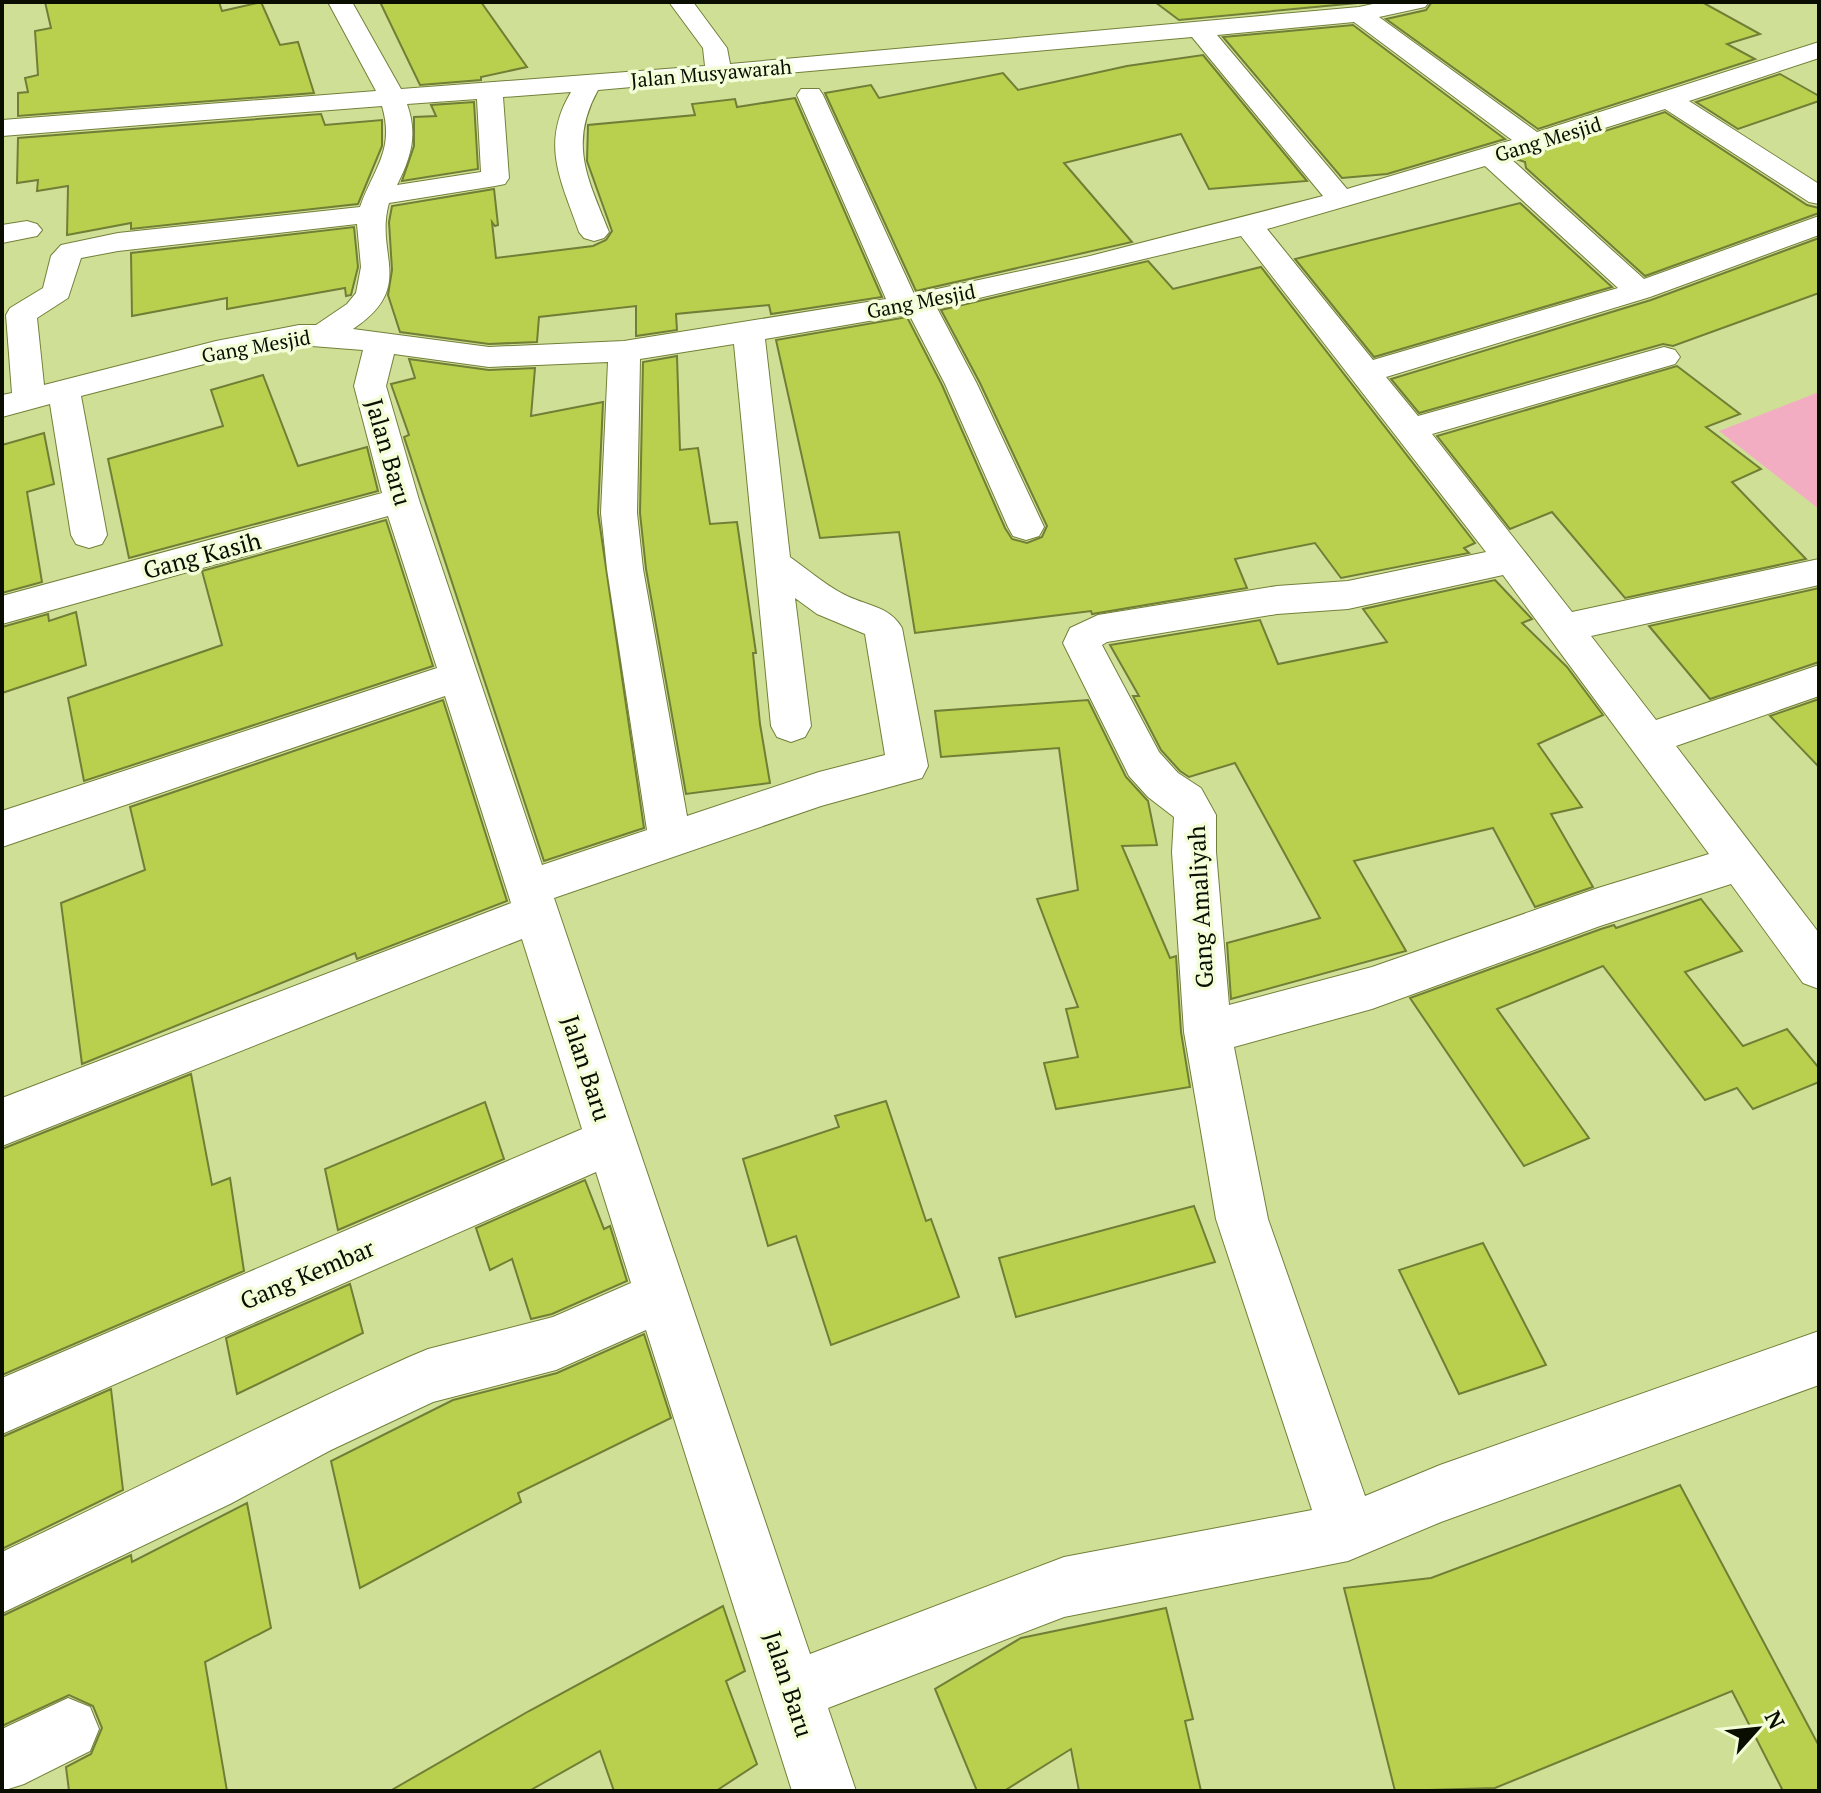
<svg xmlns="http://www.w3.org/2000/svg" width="1821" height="1793" font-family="'PT Serif',serif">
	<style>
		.green { fill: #f2adc3 }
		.building { fill: #b8d04d; stroke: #707e36; stroke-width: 2 }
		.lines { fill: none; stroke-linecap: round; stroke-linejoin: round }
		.minor-casing { stroke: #728039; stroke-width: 2 }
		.minor { fill: #fff; fill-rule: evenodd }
		.labels { text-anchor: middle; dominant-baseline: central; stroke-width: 7; stroke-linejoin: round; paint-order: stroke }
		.far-street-label { font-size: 20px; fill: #0a0e00; stroke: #f3fdd8 }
		.street-label { font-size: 24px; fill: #0a0e00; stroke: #f3fdd8 }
	</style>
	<rect width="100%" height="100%" fill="#cfe096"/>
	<path class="green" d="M 1819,392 L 1819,509 L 1719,431 Z"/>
	<g class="building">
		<path d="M 45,2 L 219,2 L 222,11 L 261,2 L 280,45 L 298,42 L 314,93 L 18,116 L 18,93 L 28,92 L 25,78 L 38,75 L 35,31 L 51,28 Z"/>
		<path d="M 380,2 L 481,2 L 527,67 L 481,77 L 481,80 L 420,85 Z"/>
		<path d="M 1155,2 L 1368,2 L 1179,20 Z"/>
		<path d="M 1432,2 L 1702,2 L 1760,34 L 1727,44 L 1755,59 L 1538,129 L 1386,19 L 1426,10 Z"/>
		<path d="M 1353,25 L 1505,139 L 1387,174 L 1342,178 L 1223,37 Z"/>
		<path d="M 1203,55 L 1307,181 L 1209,189 L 1181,134 L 1064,163 L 1132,242 L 916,291 L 825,93 L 871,85 L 879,98 L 1003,73 L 1018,90 L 1127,66 Z"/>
		<path d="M 1780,74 L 1819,96 L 1819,101 L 1738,129 L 1696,102 Z"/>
		<path d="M 795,98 L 882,297 L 771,314 L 769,305 L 676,314 L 677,330 L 636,336 L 636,306 L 539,317 L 537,342 L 489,344 L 400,332 L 388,295 L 392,270 L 389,222 L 392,206 L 494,189 L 498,225 L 495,226 L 492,222 L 496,258 L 593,246 L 606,240 L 612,231 L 587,161 L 588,125 L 695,115 L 692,104 L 735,99 L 737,107 Z"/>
		<path d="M 474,102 L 478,169 L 402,181 L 414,146 L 414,117 L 436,116 L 431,105 Z"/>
		<path d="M 1665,112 L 1807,205 L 1819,208 L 1819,213 L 1645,276 L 1526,168 L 1525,162 L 1516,159 Z"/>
		<path d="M 321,114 L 325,125 L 382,120 L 382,146 L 358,204 L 131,229 L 131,223 L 67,235 L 68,186 L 37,191 L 38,180 L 17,183 L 18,138 Z"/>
		<path d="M 1520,203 L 1612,287 L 1374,357 L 1295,259 Z"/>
		<path d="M 354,227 L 358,267 L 351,295 L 346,296 L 345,288 L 227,309 L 227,298 L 132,316 L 131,253 Z"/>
		<path d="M 1819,238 L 1819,293 L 1673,346 L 1663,344 L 1419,413 L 1391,379 L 1651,300 Z"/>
		<path d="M 1148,261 L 1173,289 L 1261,267 L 1475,543 L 1464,548 L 1469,553 L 1341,578 L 1315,543 L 1235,559 L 1247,588 L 1092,614 L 1091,611 L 915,633 L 899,532 L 820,538 L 776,340 L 907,317 L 942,385 L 1005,528 L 1012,539 L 1027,543 L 1042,537 L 1047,526 L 980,383 L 941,310 Z"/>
		<path d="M 677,356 L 680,450 L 698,448 L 710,524 L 737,522 L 756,653 L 753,653 L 760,724 L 770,783 L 686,794 L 646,569 L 640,513 L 643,362 Z"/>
		<path d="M 409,359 L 489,370 L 535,368 L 531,416 L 603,402 L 598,513 L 644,828 L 544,861 L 404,437 L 409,435 L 391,384 L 415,378 Z"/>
		<path d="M 1677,366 L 1740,414 L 1706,427 L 1761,469 L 1732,482 L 1806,559 L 1625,598 L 1552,512 L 1510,529 L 1437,436 Z"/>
		<path d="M 263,375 L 298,466 L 367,447 L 378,491 L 129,558 L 108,459 L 223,426 L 211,390 Z"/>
		<path d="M 44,433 L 54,484 L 27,492 L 42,582 L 2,593 L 2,445 Z"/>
		<path d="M 386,520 L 433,666 L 84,781 L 68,698 L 222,645 L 202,571 Z"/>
		<path d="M 1495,580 L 1532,619 L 1522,623 L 1567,667 L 1603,715 L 1538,744 L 1582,807 L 1551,814 L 1593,887 L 1535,907 L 1493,828 L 1354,861 L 1406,951 L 1231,999 L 1227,943 L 1320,918 L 1235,763 L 1189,777 L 1180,771 L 1161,750 L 1133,696 L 1139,696 L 1110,645 L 1260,620 L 1278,664 L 1387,642 L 1363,609 Z"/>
		<path d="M 1819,588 L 1819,662 L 1710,699 L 1649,626 Z"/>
		<path d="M 76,612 L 86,665 L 2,693 L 2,627 L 48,614 L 49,621 Z"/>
		<path d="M 1819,699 L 1819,767 L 1770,716 Z"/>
		<path d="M 443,700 L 507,901 L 357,959 L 355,953 L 82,1064 L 61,903 L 145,870 L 130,807 Z"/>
		<path d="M 1088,700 L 1126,777 L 1148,801 L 1157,845 L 1122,846 L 1170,958 L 1176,956 L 1181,1032 L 1190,1087 L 1056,1109 L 1044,1063 L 1078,1057 L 1066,1009 L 1078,1007 L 1037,899 L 1078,890 L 1059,748 L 941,757 L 935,711 Z"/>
		<path d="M 1701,899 L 1742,951 L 1685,972 L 1743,1046 L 1787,1029 L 1819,1068 L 1819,1082 L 1753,1109 L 1737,1088 L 1705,1100 L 1603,966 L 1497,1009 L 1589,1138 L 1524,1166 L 1410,998 L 1601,929 L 1614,925 L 1616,928 Z"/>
		<path d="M 191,1074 L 212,1185 L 230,1178 L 244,1271 L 2,1375 L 2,1149 Z"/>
		<path d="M 886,1101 L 926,1221 L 931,1219 L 959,1297 L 831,1345 L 796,1236 L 768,1246 L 743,1159 L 839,1127 L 835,1116 Z"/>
		<path d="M 485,1102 L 504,1159 L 338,1230 L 325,1169 Z"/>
		<path d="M 585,1180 L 604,1229 L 610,1226 L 627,1281 L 552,1314 L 531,1319 L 512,1259 L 490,1270 L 476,1228 Z"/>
		<path d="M 1194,1206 L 1215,1262 L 1016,1317 L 999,1258 Z"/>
		<path d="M 1483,1243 L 1546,1365 L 1459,1394 L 1399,1270 Z"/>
		<path d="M 350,1284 L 363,1333 L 237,1394 L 226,1338 Z"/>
		<path d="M 644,1334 L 671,1418 L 518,1493 L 521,1502 L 360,1588 L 331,1461 L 453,1400 L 557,1373 Z"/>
		<path d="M 111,1389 L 123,1490 L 2,1549 L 2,1437 Z"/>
		<path d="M 1680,1485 L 1819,1746 L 1819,1791 L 1783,1791 L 1732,1691 L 1495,1788 L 1395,1791 L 1344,1588 L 1431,1578 Z"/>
		<path d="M 247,1503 L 271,1628 L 205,1662 L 227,1791 L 69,1791 L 66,1767 L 91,1754 L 102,1728 L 93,1706 L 69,1695 L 2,1726 L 2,1616 L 131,1555 L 132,1562 Z"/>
		<path d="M 723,1606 L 745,1671 L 726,1681 L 757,1764 L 716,1791 L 614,1791 L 600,1751 L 529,1791 L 390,1791 L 529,1711 Z"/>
		<path d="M 1166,1608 L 1193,1719 L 1185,1721 L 1201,1791 L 1079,1791 L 1071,1749 L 1004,1791 L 977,1791 L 935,1689 L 1021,1638 Z"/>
	</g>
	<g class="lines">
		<defs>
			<g id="minor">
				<path d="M 328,2 L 352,2 L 401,89 L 705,66 L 703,48 L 669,2 L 693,2 L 727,48 L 730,64 L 1359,7 L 1382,2 L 1429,2 L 1425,7 L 1379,17 L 1537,132 L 1819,42 L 1819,58 L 1689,101 L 1819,184 L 1819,204 L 1809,202 L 1665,109 L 1510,158 L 1644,279 L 1819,216 L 1819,235 L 1650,297 L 1386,377 L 1418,416 L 1664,347 L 1675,350 L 1680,357 L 1675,364 L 1432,434 L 1572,612 L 1819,559 L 1819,585 L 1591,636 L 1656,720 L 1819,665 L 1819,696 L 1676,746 L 1819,933 L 1819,989 L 1803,983 L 1731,884 L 1600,926 L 1372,1009 L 1234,1047 L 1268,1219 L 1365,1496 L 1440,1465 L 1819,1331 L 1819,1385 L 1441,1522 L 1348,1561 L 1064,1617 L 828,1708 L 856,1791 L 792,1791 L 646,1330 L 556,1370 L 433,1402 L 331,1450 L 230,1504 L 2,1613 L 2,1552 C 138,1488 272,1419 409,1357 L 428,1349 L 553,1317 L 631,1283 L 596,1172 L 2,1434 L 2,1378 L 582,1129 L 522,939 L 2,1146 L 2,1098 L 511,903 L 445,696 L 2,847 L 2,811 L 437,668 L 388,516 L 2,624 L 2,596 L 382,493 L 354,386 L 363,350 L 299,345 L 216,361 L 81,396 L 107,535 L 102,544 L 89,548 L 76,544 L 71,535 L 50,404 L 2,417 L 2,395 L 12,393 L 6,315 L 10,308 L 43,288 L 51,256 L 61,245 L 118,233 L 360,207 C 374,168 395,150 382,106 L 2,136 L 2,120 L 376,91 ZM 1354,22 L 1512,140 L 1347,189 L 1217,35 ZM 1192,37 L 1323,196 L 1090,256 L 914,294 L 823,95 L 819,89 L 801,89 L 797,95 L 886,299 L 624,341 L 489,347 L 353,329 C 417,286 374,255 389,203 L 495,186 L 505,184 L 509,178 L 503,97 L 571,92 C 540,144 561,180 579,232 L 584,238 L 594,241 L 604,238 L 609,232 C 588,179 568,144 598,90 ZM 477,99 L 481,172 L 397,185 C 411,157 418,135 407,104 ZM 1485,166 L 1618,288 L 1373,360 L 1267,229 ZM 357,224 L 361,267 L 356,293 L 347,304 L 316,325 L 299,325 L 216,341 L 44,385 L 37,318 L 68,298 L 81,258 L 118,251 ZM 1241,236 L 1486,552 L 1348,581 L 1277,586 L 1098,615 L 1070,628 L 1063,643 L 1129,776 L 1148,797 L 1174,817 L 1172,852 L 1184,1032 L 1216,1219 L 1312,1510 L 1064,1557 L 810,1654 L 554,898 L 821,806 L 922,778 L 928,766 L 902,628 C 889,605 865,606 843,594 C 824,584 807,569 790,557 L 765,339 L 909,314 L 945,384 L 1008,527 L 1013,536 L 1026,540 L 1039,536 L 1044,527 L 977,384 L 937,308 ZM 734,344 L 771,726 L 777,737 L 791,742 L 805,737 L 811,726 L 795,598 L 817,614 L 865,634 L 885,755 L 819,772 L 687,816 L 643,569 L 637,513 L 640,359 ZM 394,354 L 489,367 L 608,362 L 601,513 L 607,569 L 647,830 L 542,865 L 419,500 L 386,386 ZM 1503,575 L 1709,854 L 1598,888 L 1372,967 L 1229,1005 L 1216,852 L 1216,815 L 1201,788 L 1178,773 L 1159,752 L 1102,645 L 1107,642 L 1277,614 L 1348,609 Z"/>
				<path d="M 27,221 L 37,224 L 42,230 L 37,236 L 2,243 L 2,225 Z"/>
				<path d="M 68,1698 L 90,1707 L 99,1729 L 90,1751 L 24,1784 L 2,1791 L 2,1729 Z"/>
			</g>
		</defs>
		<use href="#minor" class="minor-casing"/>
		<use href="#minor" class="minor"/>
	</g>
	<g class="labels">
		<g class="far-street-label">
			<text transform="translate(711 73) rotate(-5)">Jalan Musyawarah</text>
			<text transform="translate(1548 139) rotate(-17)">Gang Mesjid</text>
			<text transform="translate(921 301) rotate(-11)">Gang Mesjid</text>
			<text transform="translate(256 346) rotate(-10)">Gang Mesjid</text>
		</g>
		<g class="street-label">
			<text transform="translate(389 452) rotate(74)">Jalan Baru</text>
			<text transform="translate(202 555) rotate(-15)">Gang Kasih</text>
			<text transform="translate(1200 907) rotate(-93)">Gang Amaliyah</text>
			<text transform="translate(587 1068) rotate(72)">Jalan Baru</text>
			<text transform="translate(307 1274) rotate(-23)">Gang Kembar</text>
			<text transform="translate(789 1684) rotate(72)">Jalan Baru</text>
		</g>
	</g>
	<rect width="1821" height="1793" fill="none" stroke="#0a0e00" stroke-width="8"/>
	<g transform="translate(1757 1729) rotate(63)" stroke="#f3fdd8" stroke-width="6" paint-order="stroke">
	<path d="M0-6L14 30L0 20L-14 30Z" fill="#0a0e00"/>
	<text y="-12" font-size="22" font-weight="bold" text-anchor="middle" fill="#0a0e00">N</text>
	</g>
</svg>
